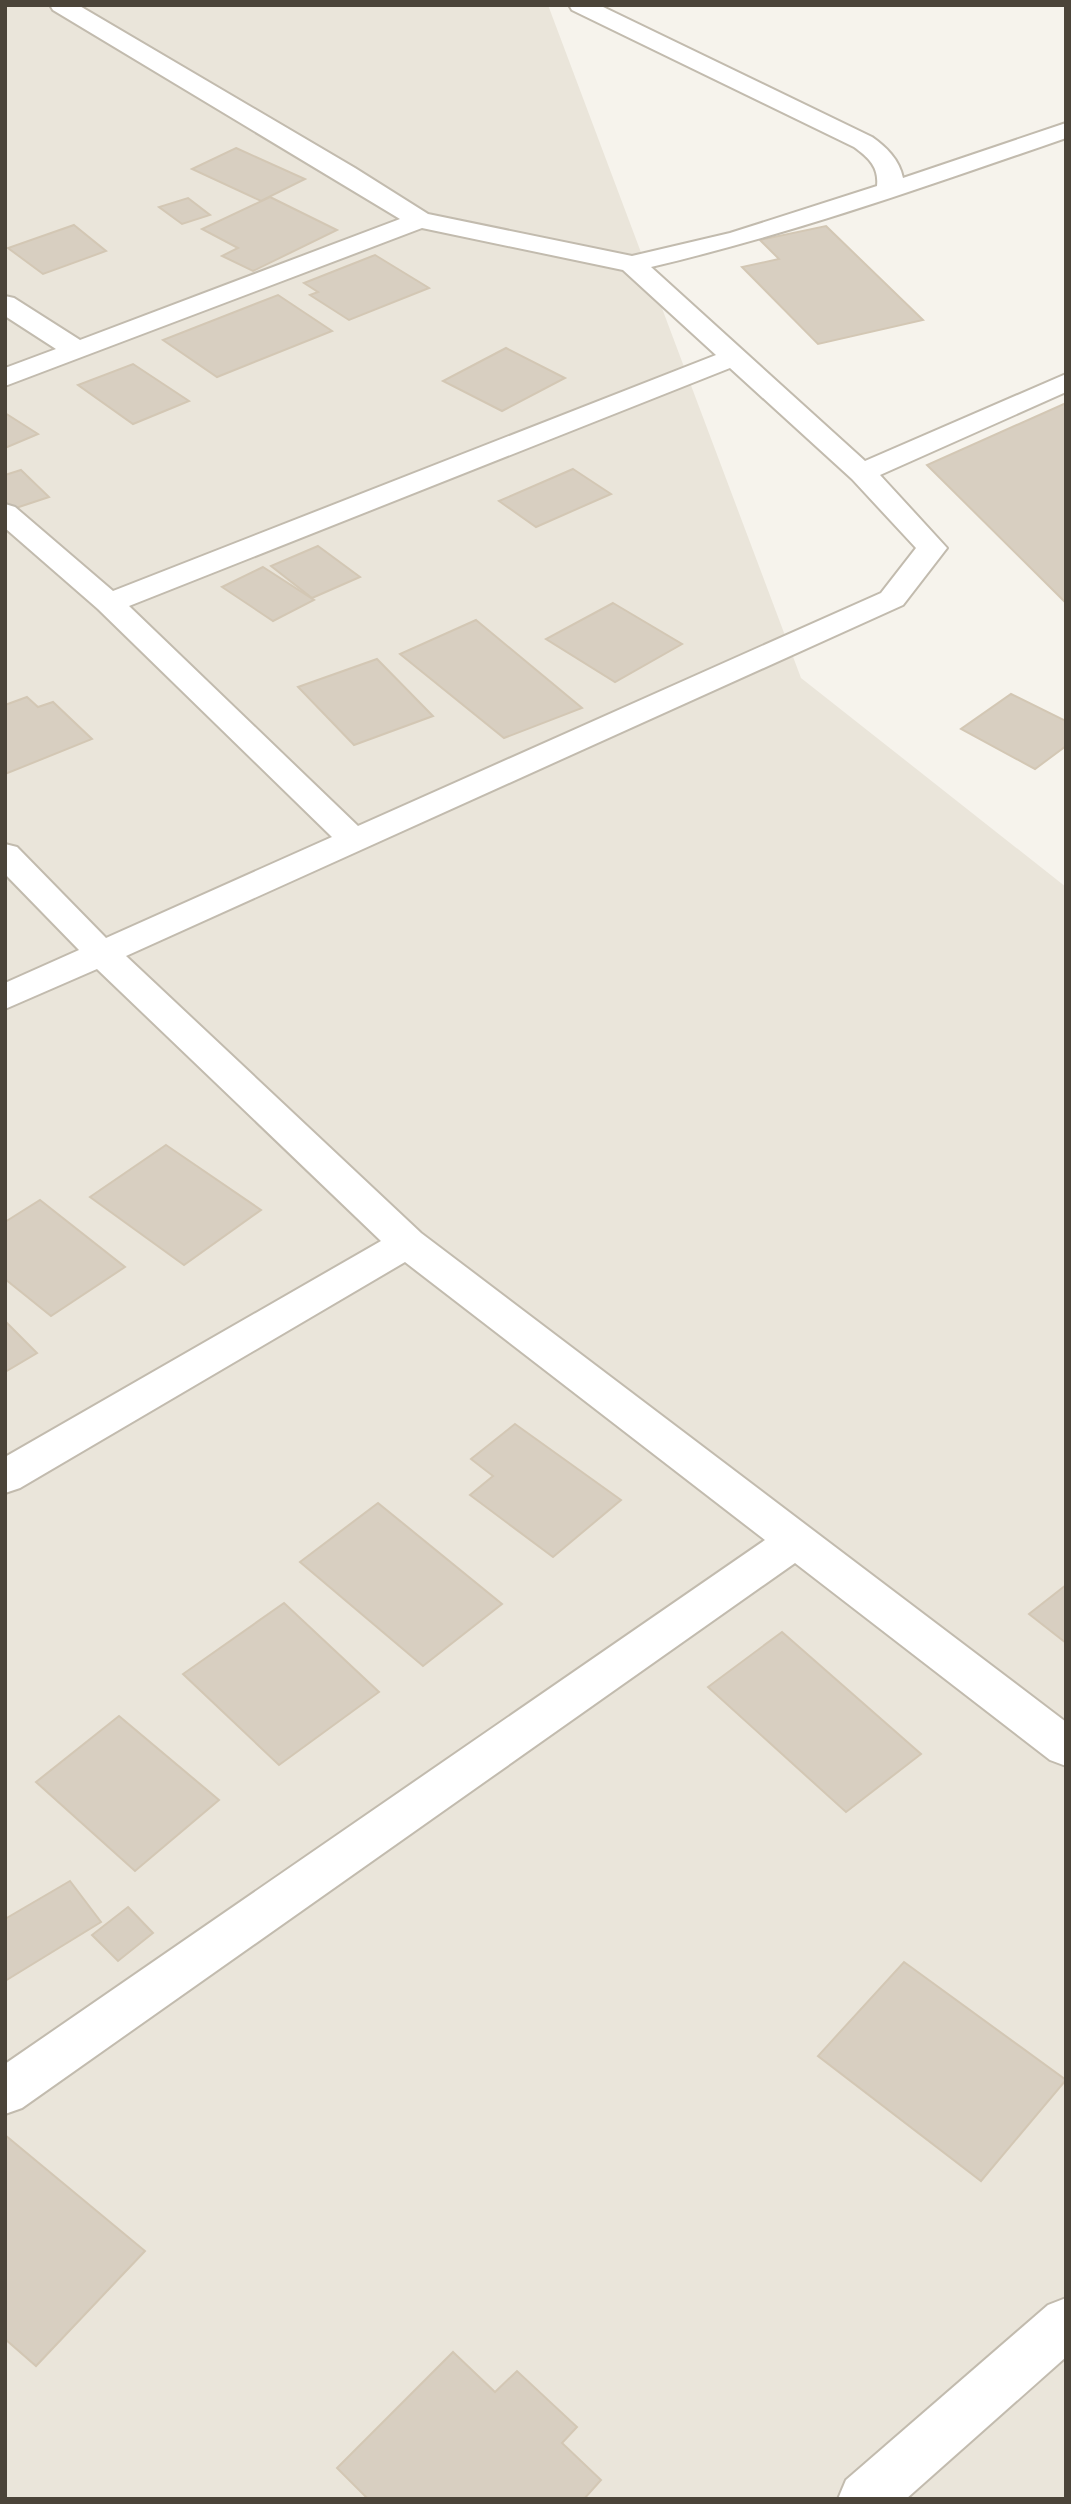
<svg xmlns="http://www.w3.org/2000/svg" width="1071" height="2504" font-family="'Archivo Narrow',sans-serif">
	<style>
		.residential { fill: #eae5da }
		.building { fill: #d8cfc1; stroke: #d3c7b4; stroke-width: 2 }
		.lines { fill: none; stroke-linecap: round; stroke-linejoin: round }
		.minor-casing { stroke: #c2bbae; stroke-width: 4 }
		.minor { fill: #fff; fill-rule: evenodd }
	</style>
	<rect width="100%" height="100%" fill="#f6f3ec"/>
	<path class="residential" d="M 5,5 L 548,5 L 801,678 L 1066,887 L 1066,2499 L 5,2499 Z"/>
	<g class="building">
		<path d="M 236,148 L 305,179 L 261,201 L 192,169 Z"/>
		<path d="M 270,197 L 337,230 L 253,271 L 222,256 L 238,248 L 202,229 Z"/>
		<path d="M 188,198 L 210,215 L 182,224 L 159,207 Z"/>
		<path d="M 74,225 L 106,251 L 43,274 L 8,248 Z"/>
		<path d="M 826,226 L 923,320 L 818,344 L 742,267 L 779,259 L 760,240 Z"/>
		<path d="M 375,255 L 429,288 L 349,320 L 310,295 L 318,292 L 304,283 Z"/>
		<path d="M 278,295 L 332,331 L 217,377 L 163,340 Z"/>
		<path d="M 506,348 L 565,378 L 502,411 L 443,381 Z"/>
		<path d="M 133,364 L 189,401 L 133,424 L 78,385 Z"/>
		<path d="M 1066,403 L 1066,603 L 927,465 Z"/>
		<path d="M 5,413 L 38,434 L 5,448 Z"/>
		<path d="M 573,469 L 611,494 L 536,527 L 499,501 Z"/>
		<path d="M 21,470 L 49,497 L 13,509 L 5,502 L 5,475 Z"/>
		<path d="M 318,546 L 360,577 L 312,598 L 271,566 Z"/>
		<path d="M 263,567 L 314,600 L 273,621 L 222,587 Z"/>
		<path d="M 613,603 L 682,644 L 615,682 L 546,639 Z"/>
		<path d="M 476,620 L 582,708 L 504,738 L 400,654 Z"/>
		<path d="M 377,659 L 433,716 L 354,745 L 298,687 Z"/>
		<path d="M 1011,694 L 1066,721 L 1066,746 L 1035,769 L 961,729 Z"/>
		<path d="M 27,697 L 38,707 L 53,702 L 92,739 L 5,774 L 5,705 Z"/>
		<path d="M 166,1145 L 261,1210 L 184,1265 L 90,1197 Z"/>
		<path d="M 40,1200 L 125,1267 L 51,1316 L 5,1279 L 5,1222 Z"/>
		<path d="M 5,1321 L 37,1353 L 5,1372 Z"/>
		<path d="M 515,1424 L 621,1500 L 553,1557 L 470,1495 L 493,1476 L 471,1459 Z"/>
		<path d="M 378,1503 L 502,1604 L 423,1666 L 300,1562 Z"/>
		<path d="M 1066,1585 L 1066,1643 L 1029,1614 Z"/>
		<path d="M 284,1603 L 379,1692 L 279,1765 L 183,1674 Z"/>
		<path d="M 782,1632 L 921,1754 L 846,1812 L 708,1687 Z"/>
		<path d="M 119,1716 L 219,1800 L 135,1871 L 36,1782 Z"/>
		<path d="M 70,1881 L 101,1922 L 5,1981 L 5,1919 Z"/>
		<path d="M 128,1907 L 153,1933 L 118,1961 L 92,1935 Z"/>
		<path d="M 904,1962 L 1066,2080 L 981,2181 L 818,2056 Z"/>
		<path d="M 5,2135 L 145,2251 L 36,2366 L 5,2339 Z"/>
		<path d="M 453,2352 L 495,2392 L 517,2371 L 577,2427 L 562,2443 L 601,2480 L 584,2499 L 368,2499 L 337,2468 Z"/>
	</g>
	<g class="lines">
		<defs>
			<g id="minor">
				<path d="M 50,5 L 78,5 L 355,168 L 428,214 L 632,256 L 730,233 L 877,186 C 879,167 869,158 854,147 L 572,10 L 569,5 L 599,5 L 872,137 C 886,147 899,159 903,178 L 1066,123 L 1066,138 C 927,186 795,233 651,267 L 865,461 L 1066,374 L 1066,392 L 880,475 L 947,548 L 903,605 L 126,956 L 421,1233 L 1066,1722 L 1066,1766 L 1050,1760 L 795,1563 L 22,2108 L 5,2114 L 5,2064 L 765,1540 L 405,1262 L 20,1488 L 5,1493 L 5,1457 L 381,1241 L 97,969 L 5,1009 L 5,983 L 79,950 L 5,874 L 5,844 L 17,847 L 106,938 L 332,837 L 98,609 L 5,528 L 5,504 L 15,507 L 113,591 L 716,355 L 623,270 L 422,228 L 5,386 L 5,368 L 56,349 L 5,316 L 5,296 L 14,298 L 80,340 L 400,219 L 53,10 ZM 730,368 L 852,479 L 916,548 L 881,593 L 358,826 L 129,606 Z"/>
				<path d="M 1066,2298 L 1066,2357 L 906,2499 L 838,2499 L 846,2480 L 1048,2305 Z"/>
			</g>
		</defs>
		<use href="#minor" class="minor-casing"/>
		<use href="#minor" class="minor"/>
	</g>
	<rect width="1071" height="2504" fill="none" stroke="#4b4439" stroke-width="14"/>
</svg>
